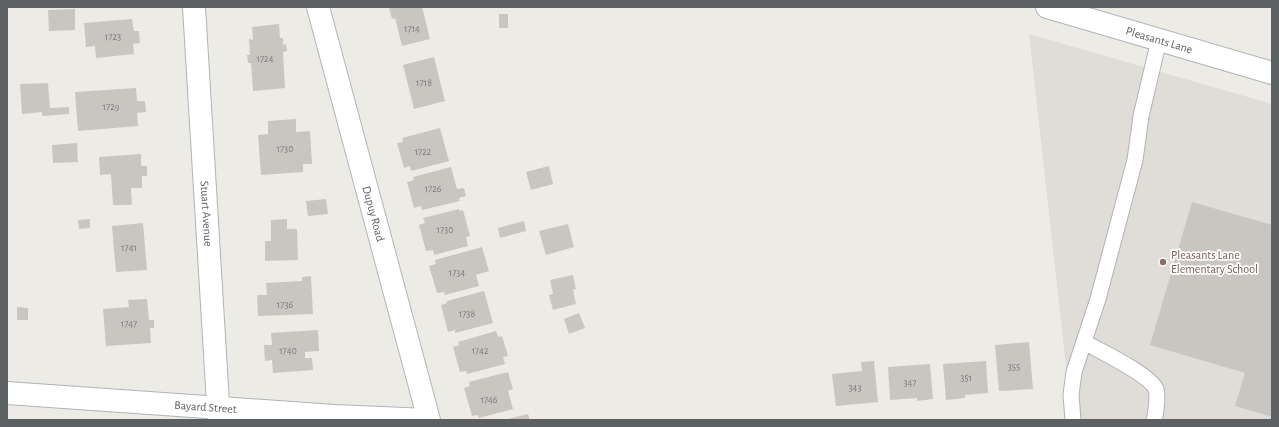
<svg xmlns="http://www.w3.org/2000/svg" width="1279" height="427" font-family="'Alegreya Sans',sans-serif">
	<style>
		.education { fill: #e0dcd7 }
		.building { fill: #c9c6c2 }
		.lines { fill: none; stroke-linecap: round; stroke-linejoin: round }
		.lane-casing { stroke: #b0b3b6; stroke-width: 17 }
		.street-casing { stroke: #b0b3b6; stroke-width: 24 }
		.secondary-casing { stroke: #b2b5b8; stroke-width: 24 }
		.lane { stroke: #fff; stroke-width: 15 }
		.street { stroke: #fff; stroke-width: 22 }
		.secondary { stroke: #fff; stroke-width: 22 }
		.education-dot { fill: #8d6e63; stroke: #fff; stroke-width: 1.5 }
		.labels { text-anchor: middle; dominant-baseline: central; stroke-width: 3.5; stroke-linejoin: round; paint-order: stroke }
		.number-label { font-size: 10px; fill: #787a7c }
		.street-label { font-size: 12px; fill: #5d6164; stroke: #fff }
		.education-label { font-size: 12px; fill: #785e54; stroke: #fff; text-anchor: start }
	</style>
	<rect width="100%" height="100%" fill="#edebe5"/>
	<path class="education" d="M 1029,34 L 1272,104 L 1272,420 L 1072,420 Z"/>
	<g class="building">
		<path d="M 389,7 L 422,7 L 430,39 L 402,46 L 395,18 L 392,19 Z"/>
		<path d="M 75,9 L 75,30 L 49,31 L 48,10 Z"/>
		<rect x="499" y="14" width="9" height="14"/>
		<path d="M 132,19 L 134,31 L 139,31 L 140,43 L 133,44 L 134,54 L 96,58 L 95,46 L 86,47 L 84,23 Z"/>
		<path d="M 279,24 L 280,38 L 283,38 L 283,45 L 286,44 L 287,51 L 283,52 L 285,88 L 253,91 L 251,63 L 248,63 L 247,55 L 250,55 L 249,39 L 253,40 L 252,27 Z"/>
		<path d="M 434,57 L 445,101 L 414,109 L 403,65 Z"/>
		<path d="M 48,83 L 50,108 L 69,107 L 69,114 L 42,116 L 42,112 L 22,114 L 20,84 Z"/>
		<path d="M 136,88 L 137,101 L 145,101 L 146,112 L 137,113 L 138,126 L 78,131 L 75,92 Z"/>
		<path d="M 296,119 L 296,132 L 310,131 L 312,164 L 303,164 L 303,172 L 261,175 L 258,135 L 268,134 L 268,121 Z"/>
		<path d="M 440,128 L 449,161 L 411,171 L 410,166 L 404,168 L 397,143 L 403,142 L 402,138 Z"/>
		<path d="M 77,143 L 78,162 L 53,163 L 52,145 Z"/>
		<path d="M 141,154 L 141,166 L 147,166 L 147,176 L 142,176 L 142,188 L 131,188 L 132,205 L 113,205 L 111,174 L 100,175 L 99,157 Z"/>
		<path d="M 549,166 L 553,184 L 531,190 L 526,172 Z"/>
		<path d="M 451,167 L 457,189 L 464,188 L 466,196 L 459,198 L 460,201 L 422,210 L 421,206 L 414,208 L 407,182 L 414,180 L 413,177 Z"/>
		<path d="M 326,199 L 328,214 L 308,216 L 306,201 Z"/>
		<path d="M 1192,202 L 1272,225 L 1272,417 L 1235,406 L 1245,373 L 1150,345 Z"/>
		<path d="M 459,209 L 459,211 L 463,210 L 470,236 L 466,237 L 468,246 L 434,255 L 433,250 L 426,251 L 419,225 L 425,223 L 423,218 Z"/>
		<path d="M 90,219 L 90,228 L 79,229 L 78,220 Z"/>
		<path d="M 287,219 L 287,229 L 297,229 L 298,260 L 265,261 L 265,241 L 271,241 L 271,220 Z"/>
		<path d="M 524,221 L 526,231 L 500,238 L 498,228 Z"/>
		<path d="M 143,223 L 147,270 L 116,272 L 112,226 Z"/>
		<path d="M 568,224 L 574,247 L 546,255 L 539,231 Z"/>
		<path d="M 482,247 L 489,271 L 476,275 L 479,286 L 445,295 L 444,292 L 437,293 L 429,266 L 436,264 L 435,260 Z"/>
		<path d="M 573,275 L 576,289 L 573,290 L 576,304 L 553,310 L 549,295 L 553,294 L 550,280 Z"/>
		<path d="M 311,276 L 313,314 L 258,316 L 257,295 L 267,295 L 266,283 L 302,281 L 302,277 Z"/>
		<path d="M 484,291 L 493,323 L 455,333 L 455,330 L 448,332 L 441,305 L 447,303 L 447,301 Z"/>
		<path d="M 147,299 L 149,320 L 154,320 L 154,328 L 150,328 L 151,343 L 106,346 L 103,309 L 129,307 L 128,300 Z"/>
		<path d="M 17,307 L 28,308 L 28,320 L 17,320 Z"/>
		<path d="M 579,313 L 585,328 L 569,334 L 564,319 Z"/>
		<path d="M 318,330 L 319,351 L 305,352 L 305,358 L 312,358 L 313,370 L 273,373 L 272,360 L 265,361 L 264,345 L 272,345 L 271,333 Z"/>
		<path d="M 496,331 L 498,337 L 502,336 L 508,356 L 503,357 L 505,364 L 467,374 L 466,371 L 460,372 L 453,347 L 459,345 L 458,342 Z"/>
		<path d="M 1029,342 L 1033,389 L 999,391 L 995,345 Z"/>
		<path d="M 874,361 L 878,402 L 836,406 L 832,374 L 862,371 L 861,362 Z"/>
		<path d="M 986,361 L 988,393 L 965,395 L 965,398 L 946,400 L 943,364 Z"/>
		<path d="M 930,364 L 933,399 L 917,401 L 917,398 L 890,400 L 888,367 Z"/>
		<path d="M 508,372 L 513,389 L 508,391 L 513,409 L 479,418 L 478,415 L 472,416 L 464,388 L 470,386 L 469,382 Z"/>
		<path d="M 528,414 L 530,420 L 508,420 L 508,419 Z"/>
	</g>
	<g class="lines">
		<defs>
			<g id="lane">
				<path d="M 1084,342 C 1100,351 1149,374 1156,389 C 1158,396 1156,413 1154,420"/>
				<path d="M 1073,420 L 1071,395 L 1074,372 L 1098,299 L 1135,160 L 1141,116 L 1159,40"/>
			</g>
			<g id="street">
				<path id="s1" d="M 194,7 L 219,420"/>
				<path id="s2" d="M 1047,7 L 1272,73"/>
				<path id="s3" d="M 7,393 L 334,416 L 428,420"/>
			</g>
			<g id="secondary">
				<path id="s4" d="M 318,7 L 429,420"/>
			</g>
		</defs>
		<use href="#lane" class="lane-casing"/>
		<use href="#street" class="street-casing"/>
		<use href="#secondary" class="secondary-casing"/>
		<use href="#lane" class="lane"/>
		<use href="#street" class="street"/>
		<use href="#secondary" class="secondary"/>
	</g>
	<circle class="education-dot" cx="1163" cy="262" r="4"/>
	<g class="labels">
		<g class="number-label">
			<text x="412" y="29">1714</text>
			<text x="113" y="37">1723</text>
			<text x="265" y="59">1724</text>
			<text x="424" y="83">1718</text>
			<text x="111" y="107">1729</text>
			<text x="285" y="149">1730</text>
			<text x="423" y="152">1722</text>
			<text x="433" y="189">1726</text>
			<text x="445" y="230">1730</text>
			<text x="129" y="248">1741</text>
			<text x="457" y="273">1734</text>
			<text x="285" y="305">1736</text>
			<text x="467" y="314">1738</text>
			<text x="129" y="324">1747</text>
			<text x="288" y="351">1740</text>
			<text x="480" y="351">1742</text>
			<text x="1014" y="367">355</text>
			<text x="966" y="378">351</text>
			<text x="910" y="383">347</text>
			<text x="855" y="388">343</text>
			<text x="489" y="400">1746</text>
		</g>
		<g class="street-label">
			<text stroke="none"><textPath href="#s2" startOffset="117">Pleasants Lane</textPath></text>
			<text stroke="none"><textPath href="#s1" startOffset="207">Stuart Avenue</textPath></text>
			<text stroke="none"><textPath href="#s4" startOffset="214">Dupuy Road</textPath></text>
			<text stroke="none"><textPath href="#s3" startOffset="199">Bayard Street</textPath></text>
		</g>
		<g class="education-label">
			<text x="1171" y="255">Pleasants Lane<tspan x="1171" dy="14">Elementary School</tspan></text>
		</g>
	</g>
	<rect width="1279" height="427" fill="none" stroke="#5d6164" stroke-width="16"/>
</svg>
